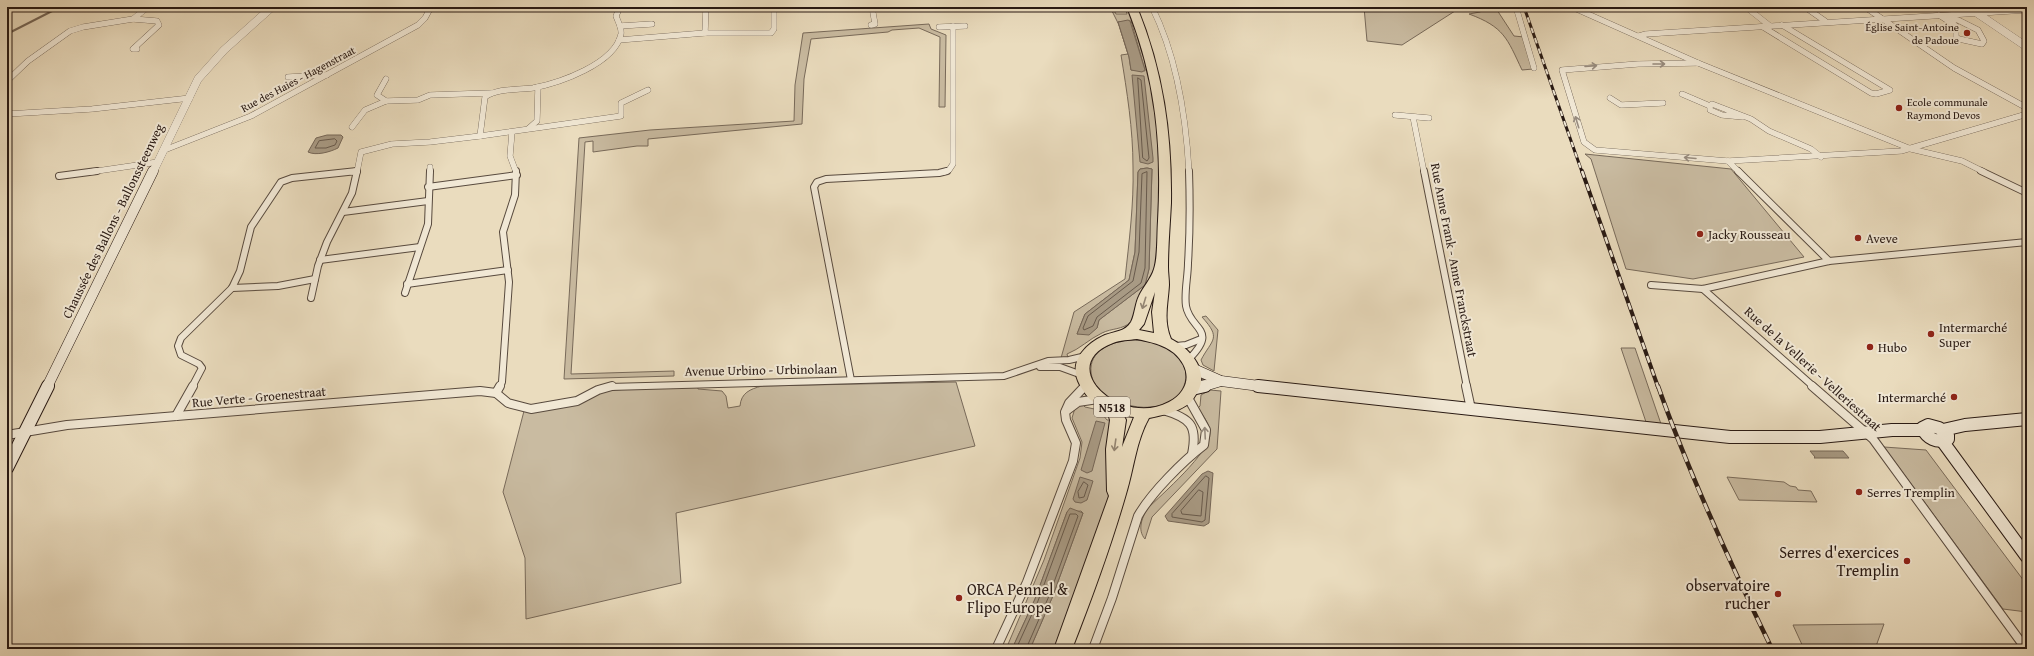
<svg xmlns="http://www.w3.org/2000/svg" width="2034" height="656" font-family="'Gentium Book Plus',serif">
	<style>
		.green { fill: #c9bba1; stroke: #786a5a; fill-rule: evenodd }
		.water { fill: #a89a84; stroke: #756657 }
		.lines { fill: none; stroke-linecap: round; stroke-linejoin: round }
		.shore { stroke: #685a4c; stroke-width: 1 }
		.stream { stroke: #756657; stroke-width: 2 }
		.street-far2-casing { stroke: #584a3e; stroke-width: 6 }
		.street-far1-casing { stroke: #584a3e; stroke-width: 8 }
		.street-casing { stroke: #584a3e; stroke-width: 10 }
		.secondary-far2-casing { stroke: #281913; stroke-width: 8 }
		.secondary-far1-casing { stroke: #281913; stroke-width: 11 }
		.secondary-casing { stroke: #281913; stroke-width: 14 }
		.highway-casing { stroke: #281913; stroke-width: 2 }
		.street-far2 { stroke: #f1e8d5; stroke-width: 5.5 }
		.street-far1 { stroke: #f1e8d5; stroke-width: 6 }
		.street { stroke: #f1e8d5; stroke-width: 8 }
		.secondary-far2 { stroke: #f1e8d5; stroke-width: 8 }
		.secondary-far1 { stroke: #f1e8d5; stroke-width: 10 }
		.secondary { stroke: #f1e8d5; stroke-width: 12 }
		.highway { fill: #eadcbe; fill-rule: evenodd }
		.rail-far2-casing { stroke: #281913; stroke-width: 3 }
		.rail-far1-casing { stroke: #281913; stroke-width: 4 }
		.rail-casing { stroke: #281913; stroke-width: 4.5 }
		.rail-far2 { stroke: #f1e8d5; stroke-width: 2; stroke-dasharray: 5.5; stroke-linecap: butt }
		.rail-far1 { stroke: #f1e8d5; stroke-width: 2.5; stroke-dasharray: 7; stroke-linecap: butt }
		.rail { stroke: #f1e8d5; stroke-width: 3; stroke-dasharray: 9; stroke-linecap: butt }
		.oneway { stroke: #978b7e }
		.oneway2 { stroke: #938471 }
		.poi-dot { fill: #8f2418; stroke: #f1e8d5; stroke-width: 1.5 }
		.labels { text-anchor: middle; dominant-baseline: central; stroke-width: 4; stroke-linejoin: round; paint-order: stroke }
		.far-poi-label { font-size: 11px; fill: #281913; stroke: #f1e8d5; text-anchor: end }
		.far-street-label { font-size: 11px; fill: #281913; stroke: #f1e8d5 }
		.shield { fill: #f1e8d5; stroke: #64574d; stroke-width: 1 }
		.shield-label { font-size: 12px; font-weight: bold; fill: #281913 }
		.street-label { font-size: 13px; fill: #281913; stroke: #f1e8d5 }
		.poi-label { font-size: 13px; fill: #281913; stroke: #f1e8d5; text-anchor: start }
		.near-poi-label { font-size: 16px; fill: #281913; stroke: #f1e8d5; text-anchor: end }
	</style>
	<rect width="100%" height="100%" fill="#eadcbe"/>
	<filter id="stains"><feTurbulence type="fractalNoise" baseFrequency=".005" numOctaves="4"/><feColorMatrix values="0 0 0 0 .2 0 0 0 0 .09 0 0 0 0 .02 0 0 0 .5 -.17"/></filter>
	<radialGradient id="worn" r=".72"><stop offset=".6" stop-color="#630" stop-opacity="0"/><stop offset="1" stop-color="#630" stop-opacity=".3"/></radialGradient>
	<g class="green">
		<path d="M 1110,7 L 1112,7 L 1116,14 L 1127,14 L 1125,7 L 1128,7 C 1156,77 1164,155 1159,230 C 1158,242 1159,254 1157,266 C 1154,284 1142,306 1135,323 L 1131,322 C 1122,330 1112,328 1102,333 C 1089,339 1080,349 1067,354 L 1068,358 L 1061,358 L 1074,312 L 1125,279 C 1129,242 1134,204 1133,167 C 1133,129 1127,92 1121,55 L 1128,54 L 1119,25 ZM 1131,21 L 1145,70 L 1145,71 L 1131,70 L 1129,57 L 1118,22 ZM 1147,168 L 1152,169 L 1149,269 L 1145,285 L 1099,320 L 1097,328 L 1091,332 L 1077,334 L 1085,314 L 1129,280 L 1135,252 L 1138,172 L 1140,169 Z"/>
		<path d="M 1364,7 L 1458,7 L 1455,11 L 1402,45 L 1367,41 Z"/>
		<path d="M 1486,8 L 1497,10 L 1514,36 L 1524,37 L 1533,69 L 1522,70 C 1507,38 1504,27 1469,14 L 1480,12 Z"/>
		<path d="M 929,24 L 931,29 L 946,35 L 945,107 L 939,107 L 940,37 L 919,28 L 892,30 L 888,32 L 811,39 L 804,79 L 802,124 L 648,139 L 648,146 L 637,146 L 593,152 L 593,141 L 585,142 L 571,374 L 674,371 L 674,376 L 564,379 L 579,138 L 650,130 L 794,121 L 795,85 L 803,33 Z"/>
		<path d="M 1585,154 L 1731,169 L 1804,257 L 1693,279 L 1626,269 L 1591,159 Z"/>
		<path d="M 1206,316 L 1218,330 L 1214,371 L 1203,365 L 1201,360 C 1212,339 1222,339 1202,317 Z"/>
		<path d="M 1128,340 C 1218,339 1195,432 1115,401 C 1104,397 1092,385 1091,372 C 1089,351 1111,342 1128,340 Z"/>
		<path d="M 1621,348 L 1635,348 L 1661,424 L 1646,422 Z"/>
		<path d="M 956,382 L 975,446 L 676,513 L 681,583 L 526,619 L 525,558 L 503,492 L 524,411 L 601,391 L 697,384 L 698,389 L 722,391 L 726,396 L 728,408 L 740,406 C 741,393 750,389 762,386 Z"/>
		<path d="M 1210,390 L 1221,391 L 1217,449 L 1152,517 L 1145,539 C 1137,530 1142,518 1147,509 C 1161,495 1211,452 1210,433 C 1210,424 1203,416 1198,408 L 1200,406 L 1201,395 Z"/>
		<path d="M 1082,404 L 1085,407 L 1099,410 L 1107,420 L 1112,420 L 1108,503 L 1054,649 L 1030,649 L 1052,598 L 1083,513 L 1081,511 L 1067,512 L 1035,599 L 1012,649 L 1006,649 L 1044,560 L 1080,458 L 1082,442 L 1072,418 L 1075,408 Z"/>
		<path d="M 1884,447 L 1926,450 L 2027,585 L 2027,612 L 2003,609 Z"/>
		<path d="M 1727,477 L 1784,482 L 1790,486 L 1796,487 L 1798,490 L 1811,491 L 1817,502 L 1739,500 Z"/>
		<path d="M 1884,624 L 1875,649 L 1804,649 L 1793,625 Z"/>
	</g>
	<g class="water">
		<path d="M 1128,20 L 1130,21 L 1145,70 L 1142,72 L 1131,70 L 1129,57 L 1118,22 Z"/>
		<path d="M 1132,75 L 1144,76 L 1153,158 L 1153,162 L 1148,164 L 1140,162 Z"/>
		<path d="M 327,135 L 341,135 L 343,137 L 338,148 C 330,152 316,156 308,152 L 316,138 Z"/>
		<path d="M 1147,168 L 1152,169 L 1149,269 L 1145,285 L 1099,320 L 1097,328 L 1089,335 L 1077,334 L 1085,314 L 1129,280 L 1135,252 L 1138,172 L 1140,169 Z"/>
		<path d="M 1096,421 L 1105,423 L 1092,471 L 1087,473 L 1081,470 Z"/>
		<path d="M 1810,451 L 1843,451 L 1849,458 L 1814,458 L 1815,457 Z"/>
		<path d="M 1208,471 L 1213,473 L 1209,523 L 1204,526 L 1168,521 L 1165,516 L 1202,474 Z"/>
		<path d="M 1080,477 L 1093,481 L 1087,500 L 1081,503 L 1075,502 L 1073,499 Z"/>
		<path d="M 1070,508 L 1083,513 L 1052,598 L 1030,649 L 1012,649 L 1035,599 L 1067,512 Z"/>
	</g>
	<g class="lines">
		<g class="shore">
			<path d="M 1138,78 L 1141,80 L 1149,158 L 1147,161 L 1143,158 Z"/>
			<path d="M 335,139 L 337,141 L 335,145 L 326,148 L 315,148 L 319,141 Z"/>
			<path d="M 1147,172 L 1145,268 L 1141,283 L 1097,317 L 1093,326 L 1084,330 L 1083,328 L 1088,316 L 1133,281 L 1139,252 L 1142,174 Z"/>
			<path d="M 1206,476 L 1209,478 L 1205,520 L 1202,522 L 1172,517 L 1172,514 Z"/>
			<path d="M 1084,482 L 1088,485 L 1084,497 L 1079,498 L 1078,492 Z"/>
			<path d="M 1199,490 L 1203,492 L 1201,516 L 1182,514 L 1181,511 Z"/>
			<path d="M 1016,649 L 1038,601 L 1070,514 L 1076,514 L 1078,516 L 1049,596 L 1026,649"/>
		</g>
		<path class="stream" d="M 7,34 L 60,7"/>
		<defs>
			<g id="street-far2">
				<path d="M 620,7 L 616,16 C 618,22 622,28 621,34 C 615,64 559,83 533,88 C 518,90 498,88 485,97 L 480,136 L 621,116 L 621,103 L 648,90"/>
				<path d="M 1152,7 C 1177,57 1186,116 1189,172"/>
				<path d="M 1516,7 L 1534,68"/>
				<path d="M 1572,7 L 1698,63 L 1911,149 L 1962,161 L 1984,172"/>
				<path d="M 1746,7 L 1770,26"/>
				<path d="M 1805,7 L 1825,21"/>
				<path d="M 1865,7 L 1954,68 L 2027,108"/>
				<path d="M 1939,15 L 1956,26 L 1956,37 L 1959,39 L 1982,44 L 1984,41 L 1978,30 L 1958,20 L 1945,18"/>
				<path d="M 133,19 L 157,21 L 159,25 L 133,49 L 137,49"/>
				<path d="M 871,25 L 875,24 L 872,7"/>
				<path d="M 620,26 L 652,24"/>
				<path d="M 939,27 L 965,26"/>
				<path d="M 1763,27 L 1871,93 L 1876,94 L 1890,90 L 1782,25"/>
				<path d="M 705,33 L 706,7"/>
				<path d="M 1639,36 L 1646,34 L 2027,10"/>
				<path d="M 619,40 L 705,33 L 771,33 L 774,29 L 774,7"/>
				<path d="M 1698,63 L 1638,64 L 1562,70 L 1584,142 L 1595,150 L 1728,161 L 1901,151 L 2027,114"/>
				<path d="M 288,77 L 327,75"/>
				<path d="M 386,79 L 377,95 L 386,101"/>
				<path d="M 7,81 L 28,61 L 70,31 L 83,27 L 133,19 L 148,7"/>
				<path d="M 1682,94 L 1710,106"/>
				<path d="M 1610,98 L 1621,105 L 1663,103"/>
				<path d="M 7,114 L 92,109 L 190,98"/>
				<path d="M 1395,115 L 1429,118"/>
				<path d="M 1413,117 L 1424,172"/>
				<path d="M 1743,117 L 1722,115 L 1710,110 L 1710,106 L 1712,104 L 1751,119 L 1769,131 L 1811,149 L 1821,157"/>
				<path d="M 352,127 L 365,110 L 386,101 L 418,100 L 430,95 L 491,93"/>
				<path d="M 529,128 L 537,121 L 538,87"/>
				<path d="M 512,132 L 510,156 L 516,172"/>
				<path d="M 162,151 L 251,116 L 418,25 L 425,18 L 431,7"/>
				<path d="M 1728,161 L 1739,172"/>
				<path d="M 90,172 L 158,162"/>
				<path d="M 352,172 L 357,171"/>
				<path d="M 357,172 L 361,152 L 392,144 L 430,142 L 480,136"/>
				<path d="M 430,172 L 430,167"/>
				<path d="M 944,172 L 949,170 L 953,164 L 953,26"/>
			</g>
			<g id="street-far1">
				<path d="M 1189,171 C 1190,201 1190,232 1188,263 C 1188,276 1184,293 1186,306 C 1190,330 1219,329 1189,359"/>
				<path d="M 1424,171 L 1467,387"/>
				<path d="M 1738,171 L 1829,261"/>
				<path d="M 1981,171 L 2027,193"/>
				<path d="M 59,176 L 97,171"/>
				<path d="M 428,187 L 517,175"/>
				<path d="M 343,212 L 428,201"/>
				<path d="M 320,260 L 420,247"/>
				<path d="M 407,284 L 508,270"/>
				<path d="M 1651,285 L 1703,289 L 1829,261 L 2027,242"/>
				<path d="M 232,288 L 278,286 L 315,279"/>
				<path d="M 1703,289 L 1814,387"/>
				<path d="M 405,293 L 428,224 L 430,171"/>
				<path d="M 311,298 L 318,266 L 327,242 L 352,193 L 357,171"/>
				<path d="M 1176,346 L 1186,345 L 1201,339"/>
				<path d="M 1040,367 L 1060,367 L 1082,375"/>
				<path d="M 851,380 L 814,187 L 817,182 L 826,179 L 939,173 L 947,171"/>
				<path d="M 192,387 L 202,368 L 199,364 L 181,355 L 178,346 L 181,338 L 232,288 L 240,271 L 251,227 L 281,182 L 292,178 L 357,171"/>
				<path d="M 500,387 L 502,382 L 509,282 L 503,232 L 515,195 L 516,171"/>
				<path d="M 609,387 L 1004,376 L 1048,361 L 1069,360 L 1086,356"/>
				<path d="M 1084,387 L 1085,385"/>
			</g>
			<g id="street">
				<path d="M 1466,386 L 1471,409"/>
				<path d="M 1812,386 L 1873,439 L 2026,649"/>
				<path d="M 496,393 L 500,386"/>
				<path d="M 1163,410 C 1190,418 1198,425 1192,454"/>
				<path d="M 1066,411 L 1078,402 L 1098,399"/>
				<path d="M 176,416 L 193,386"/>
				<path d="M 7,435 L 67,425 L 480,391 L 496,393 L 508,403 L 531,409 L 577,401 L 598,390 L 612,386"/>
				<path d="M 996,649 L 1027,582 L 1073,461 L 1076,443 L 1066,420 L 1065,412 L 1069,403 L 1085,386"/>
				<path d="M 1093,649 L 1112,598 L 1138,516 C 1151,493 1183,461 1204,445 L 1206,430 L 1187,396"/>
			</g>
			<g id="secondary-far2">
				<path d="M 1968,7 L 2027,47"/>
				<path d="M 153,172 L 198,79 L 224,50 L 272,7"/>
			</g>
			<g id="secondary-far1">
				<path d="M 1194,369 L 1221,381 L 1267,387"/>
				<path d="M 47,387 L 153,171"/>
				<path d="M 1201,387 L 1221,381"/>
			</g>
			<g id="secondary">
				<path d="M 1258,386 L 1730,437 L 1820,437 L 1892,430 L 1922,430"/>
				<path d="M 1192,389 L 1205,386"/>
				<path d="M 1928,425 L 1939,428 L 1948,435 L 1948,439 C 1937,444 1927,438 1922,428 Z"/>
				<path d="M 1943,430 L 1965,425 L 2027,419"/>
				<path d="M 1943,442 L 2027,557"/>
				<path d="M 7,468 L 48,386"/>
			</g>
			<path id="highway" d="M 1127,7 L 1137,7 C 1163,71 1172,133 1171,203 C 1170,224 1168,245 1168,267 C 1168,273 1169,279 1169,285 C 1168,304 1163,320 1171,339 C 1191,349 1212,373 1195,396 C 1193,399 1191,403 1187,405 C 1175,413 1163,415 1149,418 C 1136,441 1134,468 1126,494 C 1111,546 1092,598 1072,649 L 1054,649 L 1109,496 L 1107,491 L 1106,449 L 1110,420 L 1107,411 C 1093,404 1084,395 1078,381 C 1069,360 1087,343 1105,335 C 1115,331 1125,332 1131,322 C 1135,314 1135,304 1139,296 C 1143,287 1151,279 1154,269 C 1158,257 1157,234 1158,221 C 1162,144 1156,79 1127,7 ZM 1155,292 L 1152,312 L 1154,333 L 1139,330 L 1144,324 ZM 1137,339 C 1150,342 1163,344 1174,353 C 1192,369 1191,390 1169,402 C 1121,428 1053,366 1113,343 C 1120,340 1129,340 1137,339 ZM 1124,416 L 1134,417 L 1122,447 L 1126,420 Z"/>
		</defs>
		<use href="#street-far2" class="street-far2-casing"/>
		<use href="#street-far1" class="street-far1-casing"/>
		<use href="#street" class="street-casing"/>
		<use href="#secondary-far2" class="secondary-far2-casing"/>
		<use href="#secondary-far1" class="secondary-far1-casing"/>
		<use href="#secondary" class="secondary-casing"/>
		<use href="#highway" class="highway-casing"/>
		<use href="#street-far2" class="street-far2"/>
		<use href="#street-far1" class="street-far1"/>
		<use href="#street" class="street"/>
		<use href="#secondary-far2" class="secondary-far2"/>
		<use href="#secondary-far1" class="secondary-far1"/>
		<use href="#secondary" class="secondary"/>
		<use href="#highway" class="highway"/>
		<defs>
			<path id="rail-far2" d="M 1524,7 L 1582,172"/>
			<path id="rail-far1" d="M 1582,171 L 1658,387"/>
			<path id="rail" d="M 1658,386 C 1690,476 1730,563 1772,649"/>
		</defs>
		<use href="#rail-far2" class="rail-far2-casing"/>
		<use href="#rail-far1" class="rail-far1-casing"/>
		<use href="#rail" class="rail-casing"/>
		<use href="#rail-far2" class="rail-far2"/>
		<use href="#rail-far1" class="rail-far1"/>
		<use href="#rail" class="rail"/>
	</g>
	<defs><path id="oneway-shaft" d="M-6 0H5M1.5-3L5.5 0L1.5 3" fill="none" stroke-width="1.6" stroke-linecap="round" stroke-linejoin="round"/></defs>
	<g class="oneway">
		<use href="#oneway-shaft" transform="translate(1659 64)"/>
		<use href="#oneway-shaft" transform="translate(1591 66) rotate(-4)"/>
		<use href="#oneway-shaft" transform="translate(1577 122) rotate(-107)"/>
		<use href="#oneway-shaft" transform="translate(1690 158) rotate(-175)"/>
		<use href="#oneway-shaft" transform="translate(1205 433) rotate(-93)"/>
	</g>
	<g class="oneway2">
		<use href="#oneway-shaft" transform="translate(1144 303) rotate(107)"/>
		<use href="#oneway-shaft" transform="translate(1115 445) rotate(98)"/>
	</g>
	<g class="poi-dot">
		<circle cx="1967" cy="33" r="4"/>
		<circle cx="1899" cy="108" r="4"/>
		<circle cx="1700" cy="234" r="4"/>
		<circle cx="1858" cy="238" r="4"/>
		<circle cx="1931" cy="334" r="4"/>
		<circle cx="1870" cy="347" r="4"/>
		<circle cx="1954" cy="397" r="4"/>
		<circle cx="1859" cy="492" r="4"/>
		<circle cx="1907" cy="561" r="4"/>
		<circle cx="1778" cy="594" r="4"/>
		<circle cx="959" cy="598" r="4"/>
	</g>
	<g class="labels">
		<g class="far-poi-label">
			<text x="1959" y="27">Église Saint-Antoine<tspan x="1959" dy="13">de Padoue</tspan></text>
			<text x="1907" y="102" text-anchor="start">Ecole communale<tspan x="1907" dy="13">Raymond Devos</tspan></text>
		</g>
		<g class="far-street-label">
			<text transform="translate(298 79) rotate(-28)">Rue des Haies - Hagenstraat</text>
		</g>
		<rect class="shield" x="1094" y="397" width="36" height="20" rx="3"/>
		<g class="shield-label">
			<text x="1112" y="407">N518</text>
		</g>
		<g class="street-label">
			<text transform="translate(113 221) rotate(-64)">Chaussée des Ballons - Ballonssteenweg</text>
			<text transform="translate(1454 260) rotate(79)">Rue Anne Frank - Anne Franckstraat</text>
			<text transform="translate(1813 369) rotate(42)">Rue de la Vellerie - Velleriestraat</text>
			<text transform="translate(761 370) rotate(-1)">Avenue Urbino - Urbinolaan</text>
			<text transform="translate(259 397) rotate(-5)">Rue Verte - Groenestraat</text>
		</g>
		<g class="poi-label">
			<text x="1708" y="234">Jacky Rousseau</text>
			<text x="1866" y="238">Aveve</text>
			<text x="1939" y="327">Intermarché<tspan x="1939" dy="15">Super</tspan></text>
			<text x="1878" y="347">Hubo</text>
			<text x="1946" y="397" text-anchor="end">Intermarché</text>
			<text x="1867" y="492">Serres Tremplin</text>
		</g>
		<g class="near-poi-label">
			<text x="1899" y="552">Serres d'exercices<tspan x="1899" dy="18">Tremplin</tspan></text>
			<text x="1770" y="585">observatoire<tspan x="1770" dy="18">rucher</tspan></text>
			<text x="967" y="589" text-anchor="start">ORCA Pennel &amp;<tspan x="967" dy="18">Flipo Europe</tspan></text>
		</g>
	</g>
	<rect width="2034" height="656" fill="none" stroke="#eadcbe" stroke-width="24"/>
	<rect x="8" y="8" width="2018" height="640" fill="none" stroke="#281913" stroke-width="2"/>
	<rect x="12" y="12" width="2010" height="632" fill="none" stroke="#281913"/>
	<rect width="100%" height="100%" filter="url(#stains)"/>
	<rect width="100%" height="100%" fill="url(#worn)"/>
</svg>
